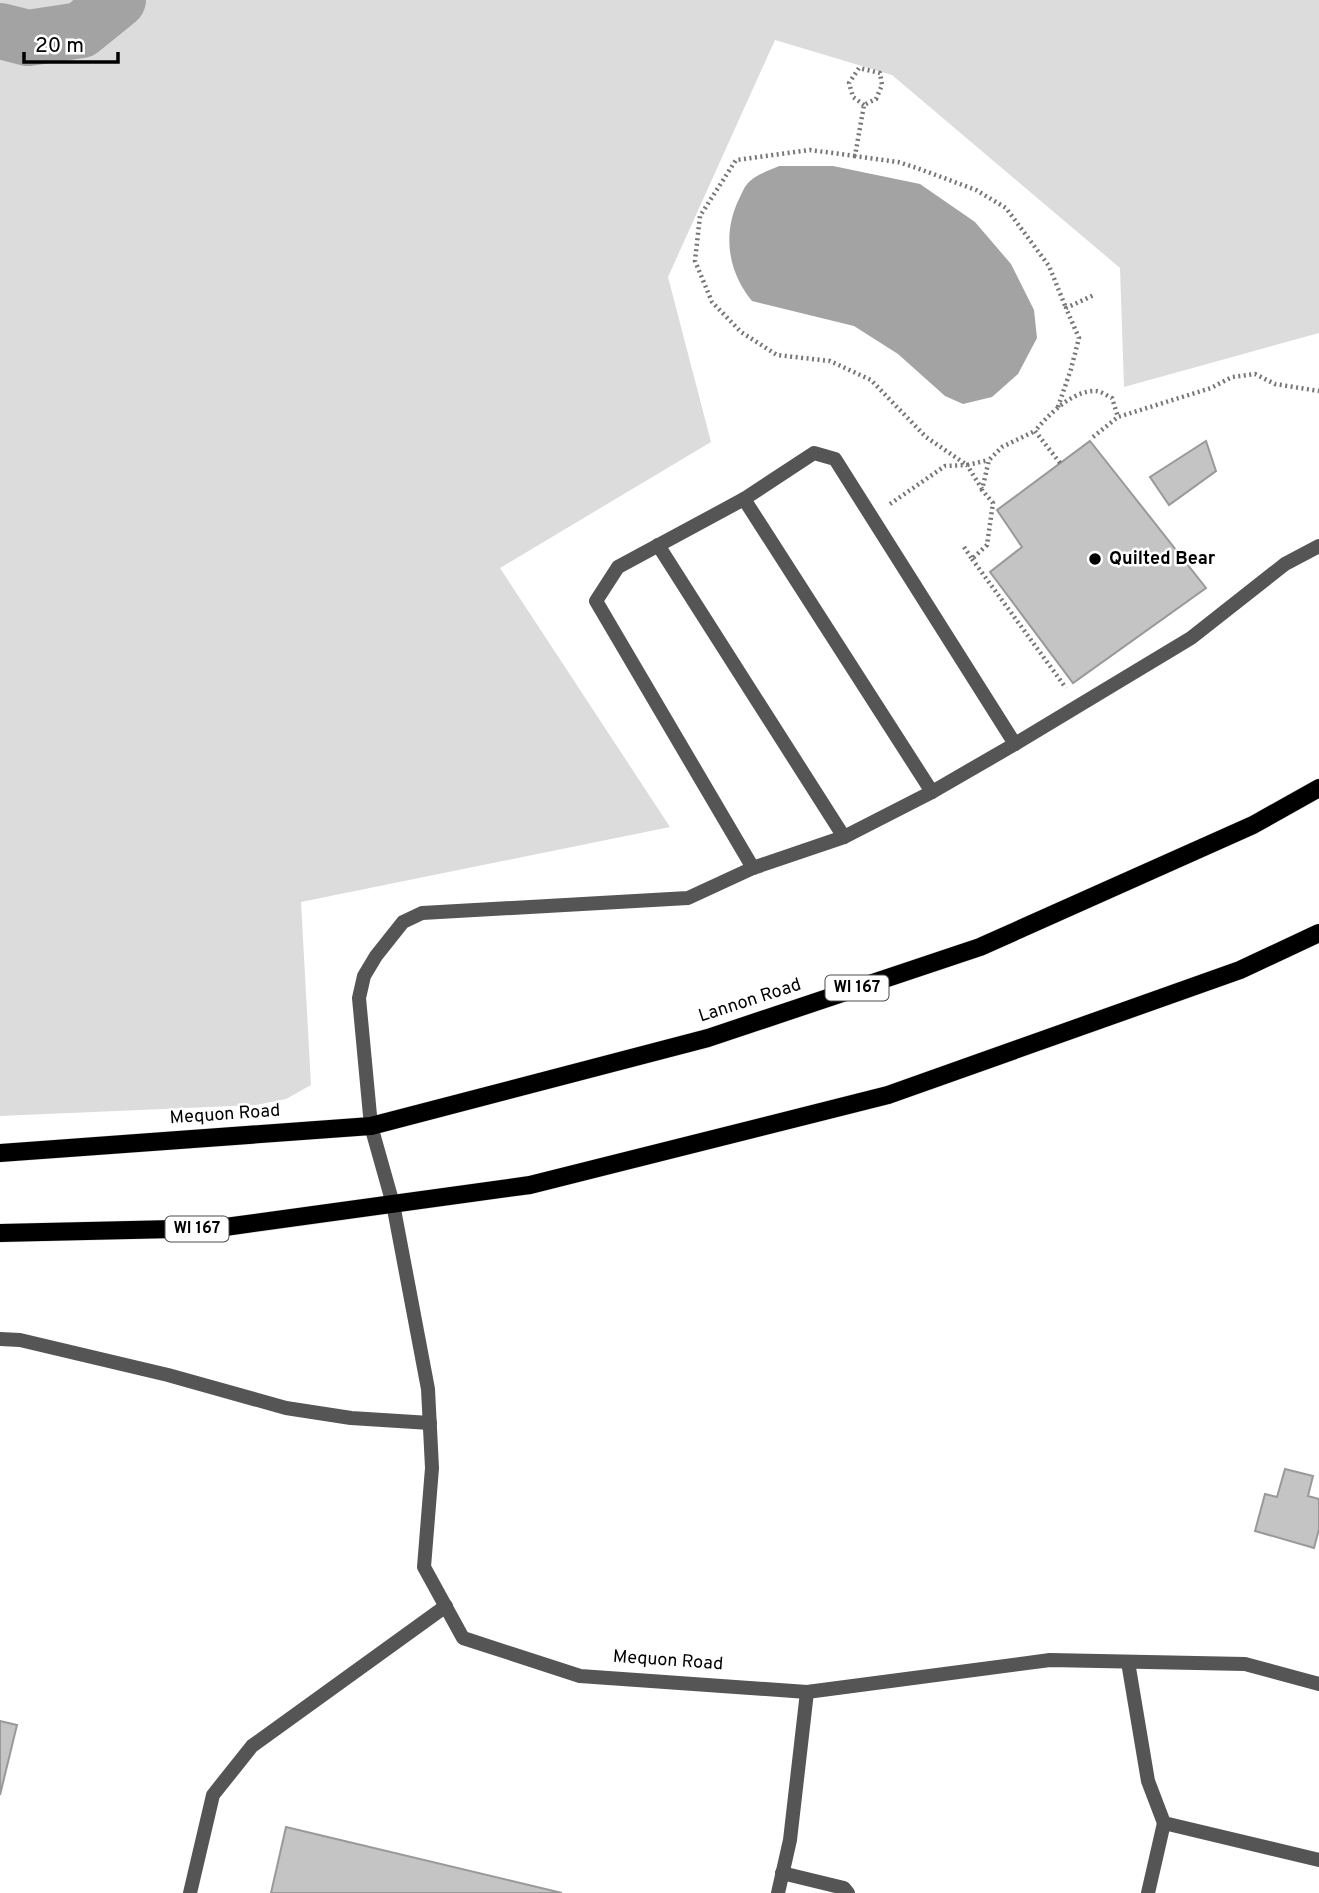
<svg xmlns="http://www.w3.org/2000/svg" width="1319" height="1893" font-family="Overpass,sans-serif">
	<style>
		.green { fill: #dcdcdc }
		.water { fill: #a3a3a3 }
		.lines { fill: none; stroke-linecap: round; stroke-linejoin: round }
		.river { stroke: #a3a3a3; stroke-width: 56 }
		.building { fill: #c4c4c4; stroke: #999; stroke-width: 2 }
		.primary-casing { stroke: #dbdbdb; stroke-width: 19 }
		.path { stroke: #777; stroke-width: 4.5; stroke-dasharray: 2 3.5; stroke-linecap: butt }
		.service { stroke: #555; stroke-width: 14 }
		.minor { stroke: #555; stroke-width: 14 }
		.primary { stroke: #000; stroke-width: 18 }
		.poi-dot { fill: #000; stroke: #fff; stroke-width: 2.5 }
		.labels { text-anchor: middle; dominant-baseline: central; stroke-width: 5; stroke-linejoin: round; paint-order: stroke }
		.shield { fill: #fff; stroke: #4c4c4c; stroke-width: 2 }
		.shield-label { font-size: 16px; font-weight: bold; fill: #000 }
		.poi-label { font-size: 18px; font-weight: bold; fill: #000; stroke: #fff; text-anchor: start }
		.street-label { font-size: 18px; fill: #000; stroke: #fff }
	</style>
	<rect width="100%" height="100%" fill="#fff"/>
	<path class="green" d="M 0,0 L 1319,0 L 1319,333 L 1124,387 L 1120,268 L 892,75 L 775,40 L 668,277 L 711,442 L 500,568 L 670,827 L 301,902 L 311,1085 L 286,1099 L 256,1105 L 0,1116 Z"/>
	<path class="water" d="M 779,166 L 833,166 L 920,184 L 975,222 L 1011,264 L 1034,310 L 1037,338 L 1018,374 L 992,397 L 963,404 L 945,396 L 898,354 L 854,326 L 752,301 C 728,272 722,234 739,199 C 742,193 745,185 750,181 C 758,174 770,170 779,166 Z"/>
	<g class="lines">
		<path class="river" d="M 0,31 L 28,38 L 81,30 L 118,0"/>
	</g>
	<g class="building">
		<path d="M 1090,441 L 1206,588 L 1073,683 L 990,572 L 1022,547 L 997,510 Z"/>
		<path d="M 1206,441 L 1216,471 L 1169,505 L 1150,477 Z"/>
		<path d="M 1285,1469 L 1313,1476 L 1308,1496 L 1319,1499 L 1319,1529 L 1314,1548 L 1255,1531 L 1265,1494 L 1277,1497 Z"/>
		<path d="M 0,1721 L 17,1725 L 0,1795 Z"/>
		<path d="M 286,1827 L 562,1893 L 271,1893 Z"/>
	</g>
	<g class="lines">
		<defs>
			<g id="primary">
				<path d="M 0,1153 L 371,1126 L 708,1038 L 980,947 L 1253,825 L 1319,788"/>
				<path d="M 0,1233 L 218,1228 L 530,1185 L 888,1095 L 1240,970 L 1319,933"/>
			</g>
		</defs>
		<use href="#primary" class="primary-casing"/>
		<g class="path">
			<path d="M 864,105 L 853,97 L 849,83 L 859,68 L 880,73 L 882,85 L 876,99 L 864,105 L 855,156 L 898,162 L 917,168 L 976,190 L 1006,208 L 1049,266 L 1066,308"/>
			<path d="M 855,156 L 810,150 L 736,160 L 700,216 L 695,261 L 712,302 L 741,332 L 777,355 L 830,361 L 871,380 L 926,437 L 967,465 L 989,460"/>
			<path d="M 1058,407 L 1071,369 L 1079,338 L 1066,308 L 1094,295"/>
			<path d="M 1093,437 L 1118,417 L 1211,388 L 1232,377 L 1255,374 L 1275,384 L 1319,391"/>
			<path d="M 1060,463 L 1035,431 C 1048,415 1073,390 1096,391 C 1101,391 1107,396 1112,398 L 1118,417"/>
			<path d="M 890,504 L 945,466 L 967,465 L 982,489"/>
			<path d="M 964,547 L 972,559 L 987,545 L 993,503 L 982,490 L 989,460 L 1002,447 L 1035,431"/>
			<path d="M 972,559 L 1066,688"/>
		</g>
		<g class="service">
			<path d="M 744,499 L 932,792"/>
			<path d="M 658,545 L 844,837"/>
			<path d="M 753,868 L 596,601 L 618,567 L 744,499 L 814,453 L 835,459 L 1015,744"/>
			<path d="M 371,1126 L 359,998 L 364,976 L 376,956 L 403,922 L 422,913 L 688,898 L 753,868 L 844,837 L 932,792 L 1015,744 L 1191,638 L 1285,564 L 1319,546"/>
			<path d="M 0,1339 L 20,1340 L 168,1375 L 286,1408 L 351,1418 L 430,1423"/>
			<path d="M 1128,1662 L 1148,1781 L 1164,1823 L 1319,1860"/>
			<path d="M 782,1873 L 844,1888 L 848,1893"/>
			<path d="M 190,1893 L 213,1795 L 252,1746 L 446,1606"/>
			<path d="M 778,1893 L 790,1840 L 807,1692"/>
			<path d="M 1148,1893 L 1164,1823"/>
		</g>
		<path class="minor" d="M 371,1126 L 393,1204 L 428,1389 L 432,1468 L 424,1567 L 463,1638 L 580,1676 L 807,1692 L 1050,1660 L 1245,1664 L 1319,1684"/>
		<use href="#primary" class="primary"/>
	</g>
	<circle class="poi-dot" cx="1095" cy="559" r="7"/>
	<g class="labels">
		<g class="shield">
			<rect x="825.5" y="975.5" width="63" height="25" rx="5"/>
			<rect x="165.5" y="1216.5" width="63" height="25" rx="5"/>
		</g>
		<g class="shield-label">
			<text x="857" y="988">WI 167</text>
			<text x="197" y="1229">WI 167</text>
		</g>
		<g class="poi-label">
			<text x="1109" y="559">Quilted Bear</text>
		</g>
		<g class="street-label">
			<text transform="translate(750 1001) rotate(-18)">Lannon Road</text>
			<text transform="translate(225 1115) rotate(-4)">Mequon Road</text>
			<text transform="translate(668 1661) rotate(4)">Mequon Road</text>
		</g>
	</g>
	<path d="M24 52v10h94v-10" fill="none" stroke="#000000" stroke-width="3.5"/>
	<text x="35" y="52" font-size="21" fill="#000000" stroke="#ffffff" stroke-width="5" paint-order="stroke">20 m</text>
</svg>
